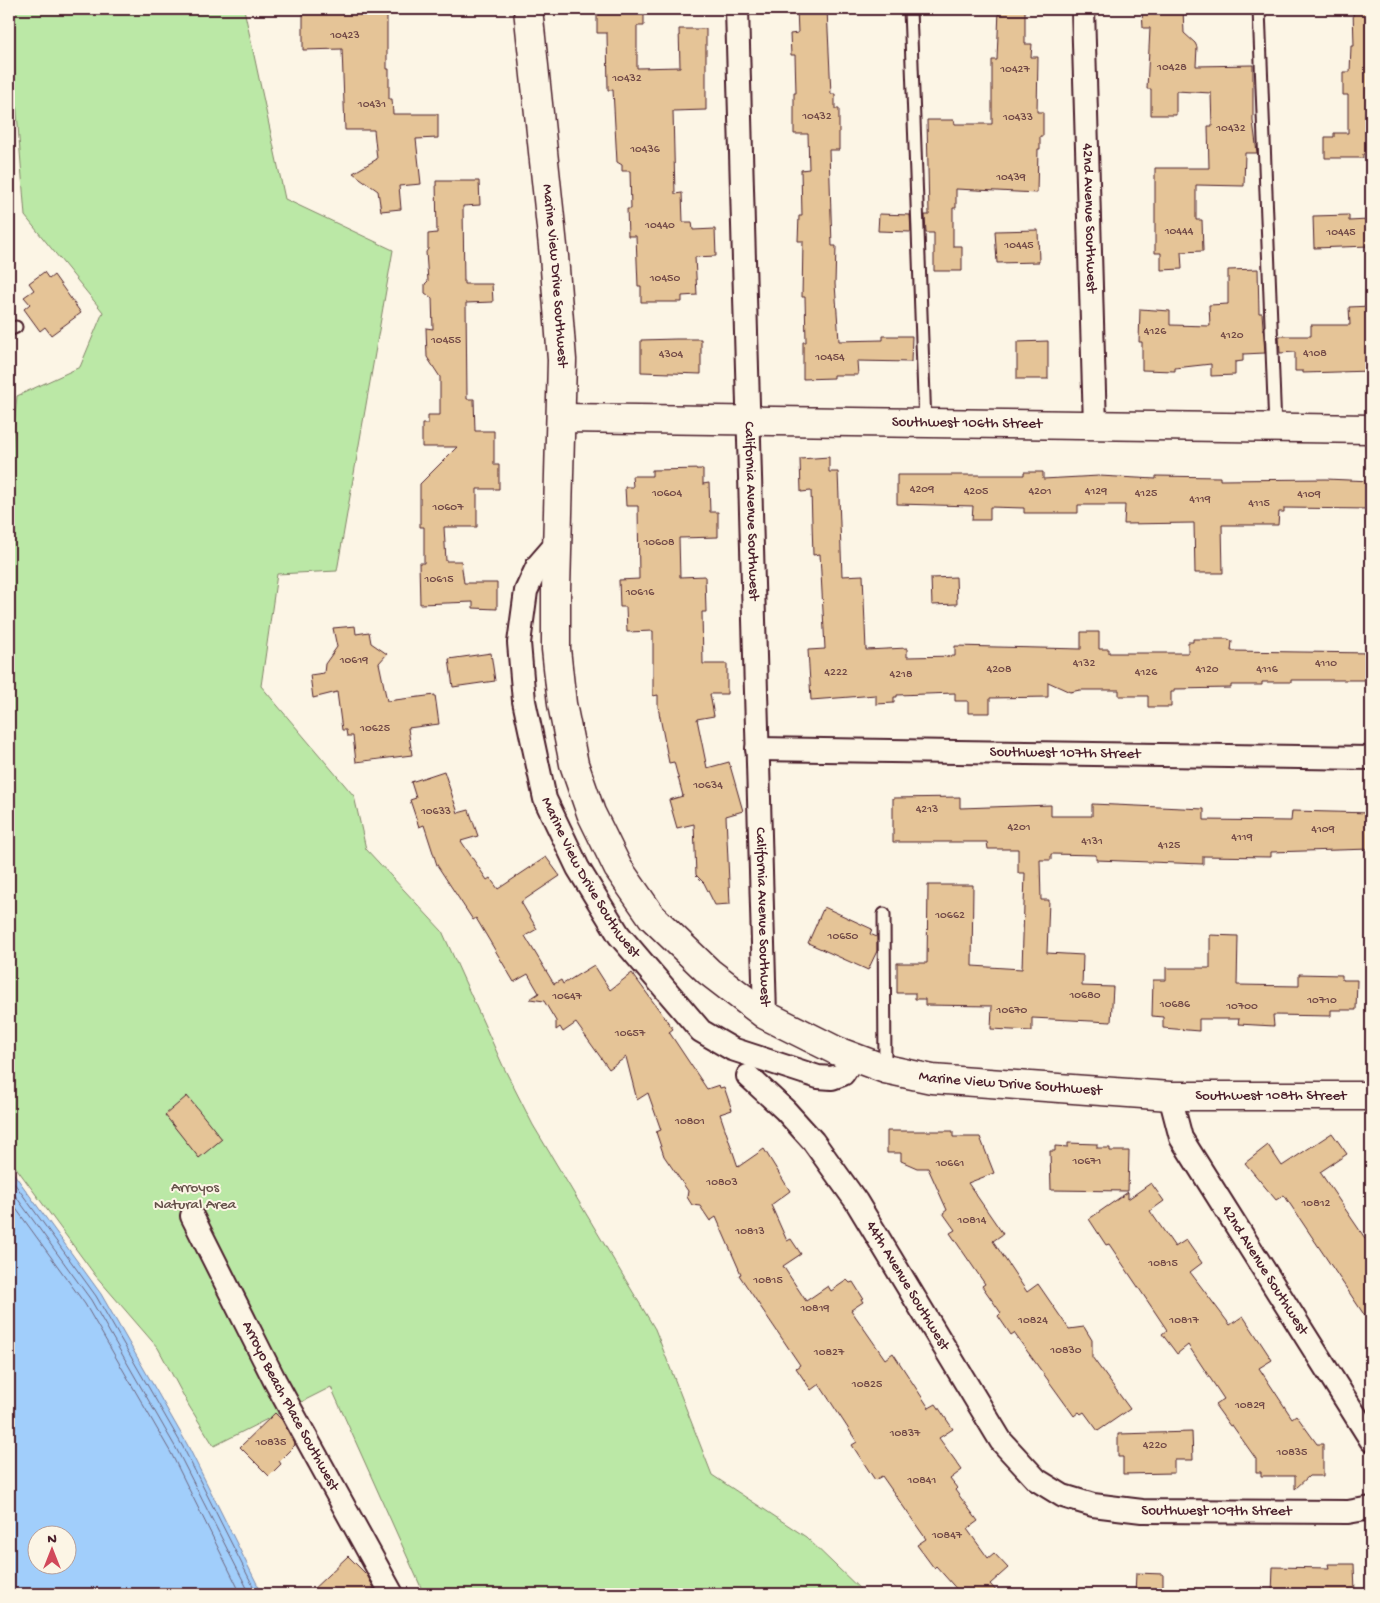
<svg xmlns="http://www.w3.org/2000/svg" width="1380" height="1603" font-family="'Gochi Hand',sans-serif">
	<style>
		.green { fill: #bbe8a6; stroke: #828468 }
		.water { fill: #a1cefb; stroke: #7e88a8; fill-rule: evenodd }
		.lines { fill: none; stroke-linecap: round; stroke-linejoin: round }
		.shore { stroke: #6d657e; stroke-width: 1 }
		.building { fill: #e5c497; stroke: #4a1f2b }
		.lane-casing { stroke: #4a1f2b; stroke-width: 15 }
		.street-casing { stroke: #4a1f2b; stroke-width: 26 }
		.secondary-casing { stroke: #4a1f2b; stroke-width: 31 }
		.lane { stroke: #fcf5e5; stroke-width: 11 }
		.street { stroke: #fcf5e5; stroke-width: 22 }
		.secondary { stroke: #fcf5e5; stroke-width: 28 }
		.labels { text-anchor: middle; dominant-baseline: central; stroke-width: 4; stroke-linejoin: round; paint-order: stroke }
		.number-label { font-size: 12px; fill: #714846 }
		.street-label { font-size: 15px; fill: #4a1f2b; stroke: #fcf5e5 }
		.park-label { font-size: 15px; fill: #66514a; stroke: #fcf5e5 }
	</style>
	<rect width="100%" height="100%" fill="#fcf5e5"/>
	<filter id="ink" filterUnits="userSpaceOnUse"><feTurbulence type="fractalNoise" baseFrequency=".02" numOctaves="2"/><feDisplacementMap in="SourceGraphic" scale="10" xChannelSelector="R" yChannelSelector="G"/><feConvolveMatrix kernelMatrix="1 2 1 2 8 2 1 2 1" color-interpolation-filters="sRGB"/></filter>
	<g filter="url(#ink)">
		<path class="green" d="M 9,9 L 244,9 L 285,199 L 393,250 L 337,571 L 277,574 L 261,686 L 354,796 L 366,849 L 442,931 L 503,1066 L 533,1125 L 655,1329 L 712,1475 L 806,1537 L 865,1594 L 424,1594 L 331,1387 L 214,1446 L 189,1406 L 158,1348 L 95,1275 L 9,1158 L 9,473 L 17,396 L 80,367 L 103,312 L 25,216 Z"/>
		<path class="water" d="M 9,1167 L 101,1294 L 187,1444 L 262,1594 L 9,1594 ZM 38,1536 L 68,1536 L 68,1566 L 38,1566 Z"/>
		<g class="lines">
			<g class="shore">
				<path d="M 9,1176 L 96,1296 L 183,1447 L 257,1594"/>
				<path d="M 9,1187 L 91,1300 L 177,1450 L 250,1594"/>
				<path d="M 9,1199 L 85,1304 L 171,1453 L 241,1594"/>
			</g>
		</g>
		<g class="building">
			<path d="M 303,9 L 387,9 L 387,69 L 389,69 L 389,99 L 392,99 L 393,114 L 438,114 L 438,138 L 416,139 L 421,184 L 399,186 L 401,209 L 381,211 L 378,191 L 353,173 L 377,159 L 374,130 L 345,130 L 342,49 L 303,50 Z"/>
			<path d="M 597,9 L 644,9 L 644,26 L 637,26 L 637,68 L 680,67 L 679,29 L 706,29 L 706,110 L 673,111 L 675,194 L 682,193 L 683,222 L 692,222 L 693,230 L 715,229 L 716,256 L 695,257 L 697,295 L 682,296 L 682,302 L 641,302 L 641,286 L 638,286 L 636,236 L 628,236 L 627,209 L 631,209 L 630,171 L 622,171 L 622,165 L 617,162 L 613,90 L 608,90 L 607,33 L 597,33 Z"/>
			<path d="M 797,9 L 827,9 L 831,94 L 835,94 L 835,109 L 839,109 L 839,150 L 829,150 L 832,246 L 836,246 L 835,284 L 839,341 L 883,340 L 883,336 L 912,336 L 911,362 L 857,361 L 858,375 L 834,375 L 834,378 L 803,379 L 803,342 L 806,342 L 805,297 L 802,297 L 803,241 L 798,241 L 799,216 L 802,216 L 801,170 L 809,169 L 808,134 L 794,134 L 794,93 L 796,93 L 795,55 L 791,55 L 790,34 L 798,33 Z"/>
			<path d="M 999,9 L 1025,9 L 1025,44 L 1032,44 L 1031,57 L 1038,57 L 1037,112 L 1043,112 L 1043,136 L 1040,136 L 1040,149 L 1038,149 L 1037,193 L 956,189 L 956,208 L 953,208 L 953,246 L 962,246 L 962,271 L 934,271 L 934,233 L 926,233 L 925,215 L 929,215 L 927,120 L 954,120 L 955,124 L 992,124 L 992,60 L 997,60 Z"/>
			<path d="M 1142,9 L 1183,9 L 1184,33 L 1195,43 L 1197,47 L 1196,66 L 1253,65 L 1253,121 L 1257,153 L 1245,153 L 1244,186 L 1196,185 L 1196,220 L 1202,220 L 1203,251 L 1181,252 L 1182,269 L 1161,270 L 1161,253 L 1155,253 L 1155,168 L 1209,168 L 1208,126 L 1212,126 L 1211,93 L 1176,91 L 1176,115 L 1151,115 L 1151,89 L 1147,89 L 1150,28 L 1143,28 Z"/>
			<path d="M 1353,9 L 1371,9 L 1371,154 L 1363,154 L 1363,158 L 1325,158 L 1325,137 L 1334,137 L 1334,133 L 1348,133 L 1348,95 L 1343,95 L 1343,72 L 1350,72 L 1351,46 L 1354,46 Z"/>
			<path d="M 436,181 L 479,181 L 480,205 L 463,206 L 464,284 L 492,284 L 493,302 L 466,303 L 467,399 L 474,399 L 475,431 L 494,431 L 494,465 L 499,465 L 499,489 L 477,489 L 477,527 L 444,527 L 446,561 L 461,561 L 464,583 L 497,583 L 497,609 L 473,608 L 473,602 L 420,604 L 419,563 L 424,563 L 424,527 L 420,527 L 420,484 L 457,447 L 422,447 L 422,424 L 428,424 L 428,415 L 440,415 L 440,377 L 427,357 L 426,328 L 433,329 L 432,298 L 425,293 L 425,284 L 428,281 L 426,252 L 428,249 L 428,234 L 437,233 Z"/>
			<path d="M 879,214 L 910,215 L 911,232 L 878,231 Z"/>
			<path d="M 1349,215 L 1349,221 L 1368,220 L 1369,246 L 1314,248 L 1313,216 Z"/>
			<path d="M 1038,230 L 1039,262 L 997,263 L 995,231 Z"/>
			<path d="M 1258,269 L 1259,313 L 1262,313 L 1265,353 L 1243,354 L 1243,361 L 1235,362 L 1235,375 L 1211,376 L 1211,364 L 1175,368 L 1175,371 L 1142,370 L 1142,342 L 1139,342 L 1140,309 L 1170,311 L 1170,325 L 1210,326 L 1209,305 L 1228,304 L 1228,270 Z"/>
			<path d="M 44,272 L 49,279 L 54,275 L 81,313 L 51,335 L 45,327 L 40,331 L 24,309 L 30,304 L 24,297 L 34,290 L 29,283 Z"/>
			<path d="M 1371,306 L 1371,371 L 1303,373 L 1303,371 L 1295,371 L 1295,352 L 1280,353 L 1279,336 L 1311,336 L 1311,325 L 1350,325 L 1349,307 Z"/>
			<path d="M 676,339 L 701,339 L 701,374 L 641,372 L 641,340 Z"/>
			<path d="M 1048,341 L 1048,379 L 1017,379 L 1017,342 Z"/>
			<path d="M 829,457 L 829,472 L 838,472 L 842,576 L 863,575 L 866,650 L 907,648 L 907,657 L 955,656 L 955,646 L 1081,649 L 1081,632 L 1099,632 L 1099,649 L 1109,649 L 1109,653 L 1188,653 L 1188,642 L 1193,642 L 1193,639 L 1228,639 L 1232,641 L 1231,651 L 1371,653 L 1371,680 L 1291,680 L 1291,682 L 1262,682 L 1262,685 L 1231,685 L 1231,688 L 1174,689 L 1174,692 L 1171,692 L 1171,707 L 1148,707 L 1148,696 L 1119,696 L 1119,690 L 1080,690 L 1070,692 L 1048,682 L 1048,697 L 990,698 L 990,713 L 968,713 L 968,701 L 955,701 L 955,693 L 897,695 L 897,697 L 894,697 L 894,703 L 876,704 L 876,695 L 811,700 L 808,650 L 825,649 L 820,554 L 813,555 L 811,491 L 801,492 L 800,459 Z"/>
			<path d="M 703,469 L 703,484 L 709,483 L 710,512 L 718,512 L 718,537 L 679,538 L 680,577 L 705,576 L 706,612 L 702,612 L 703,664 L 727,664 L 727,694 L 710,694 L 714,716 L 697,719 L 707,768 L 729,762 L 743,811 L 726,816 L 730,904 L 715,905 L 704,883 L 696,875 L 694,824 L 677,828 L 669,800 L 683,796 L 674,762 L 669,763 L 658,707 L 658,695 L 653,696 L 653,631 L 627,632 L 626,607 L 620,607 L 619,580 L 639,579 L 638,506 L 626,506 L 625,487 L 633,487 L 632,476 L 652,476 L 652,470 Z"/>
			<path d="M 1024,472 L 1043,472 L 1043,479 L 1099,476 L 1156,479 L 1156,476 L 1220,477 L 1220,480 L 1326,479 L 1371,481 L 1371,509 L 1284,508 L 1284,512 L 1279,512 L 1278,525 L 1222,525 L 1223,573 L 1195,573 L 1194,523 L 1124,524 L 1125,505 L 1078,505 L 1078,513 L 1024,513 L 1024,508 L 990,507 L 990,520 L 972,520 L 973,506 L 897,504 L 897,475 L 1024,475 Z"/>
			<path d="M 956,577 L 957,604 L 932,605 L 931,578 Z"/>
			<path d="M 355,626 L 356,634 L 369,632 L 371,643 L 387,654 L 379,663 L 387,701 L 435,695 L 439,724 L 408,728 L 412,755 L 356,762 L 353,736 L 347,736 L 346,730 L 342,730 L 337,692 L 313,698 L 310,675 L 324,673 L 325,664 L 337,647 L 333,628 Z"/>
			<path d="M 491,653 L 495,681 L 453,687 L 449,659 Z"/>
			<path d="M 444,771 L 458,813 L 469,810 L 478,836 L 461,841 L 487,880 L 490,878 L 498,889 L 546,857 L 560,876 L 521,902 L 537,929 L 525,936 L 554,984 L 561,980 L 563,984 L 594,965 L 610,990 L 632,973 L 673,1029 L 669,1032 L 707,1089 L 719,1085 L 720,1088 L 724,1087 L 732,1110 L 720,1114 L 738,1167 L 764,1149 L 790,1191 L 771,1205 L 787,1241 L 791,1239 L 801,1254 L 783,1266 L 806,1301 L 828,1286 L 831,1291 L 847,1280 L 850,1283 L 853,1282 L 863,1298 L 861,1299 L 863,1302 L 851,1310 L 885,1359 L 893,1353 L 929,1408 L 936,1404 L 953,1429 L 939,1438 L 962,1470 L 950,1479 L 957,1488 L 955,1490 L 978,1521 L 967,1529 L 988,1558 L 994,1553 L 1008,1568 L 990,1584 L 999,1594 L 961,1594 L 936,1566 L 934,1568 L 917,1545 L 926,1539 L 882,1476 L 875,1480 L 852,1445 L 857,1442 L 819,1384 L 811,1390 L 796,1368 L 800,1365 L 739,1275 L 741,1274 L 716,1217 L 710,1221 L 700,1206 L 692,1205 L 687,1197 L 688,1191 L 664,1156 L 656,1132 L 661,1130 L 648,1093 L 637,1100 L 626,1057 L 609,1069 L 576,1023 L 563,1032 L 560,1027 L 556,1030 L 556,1021 L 544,1001 L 530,999 L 539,993 L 528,974 L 514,982 L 476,918 L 473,920 L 437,865 L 424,825 L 419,827 L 410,800 L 416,798 L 411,782 Z"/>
			<path d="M 960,797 L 960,808 L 1051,805 L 1051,816 L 1092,816 L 1092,804 L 1204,809 L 1204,820 L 1291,821 L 1292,811 L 1371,813 L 1371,849 L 1271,852 L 1271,857 L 1203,856 L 1203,864 L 1096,860 L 1096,855 L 1051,854 L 1051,860 L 1040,860 L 1041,900 L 1049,900 L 1047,953 L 1083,955 L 1082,986 L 1113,987 L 1111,1022 L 1032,1018 L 1032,1031 L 991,1029 L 992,1006 L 925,1005 L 925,999 L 915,999 L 915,993 L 897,993 L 897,963 L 927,963 L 928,885 L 973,885 L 972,966 L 1022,969 L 1025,873 L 1018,873 L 1018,849 L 988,849 L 987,842 L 893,842 L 893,798 Z"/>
			<path d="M 824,907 L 872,929 L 870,934 L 877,937 L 877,951 L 868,970 L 808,943 Z"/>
			<path d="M 1210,935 L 1238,936 L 1237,985 L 1299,986 L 1299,974 L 1342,975 L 1342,980 L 1357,980 L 1356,1010 L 1331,1010 L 1331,1016 L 1273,1015 L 1274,1026 L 1238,1024 L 1239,1019 L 1199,1019 L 1199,1031 L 1163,1028 L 1163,1017 L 1152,1016 L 1153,980 L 1166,980 L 1166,968 L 1210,968 Z"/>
			<path d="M 187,1096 L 222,1139 L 199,1158 L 165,1115 Z"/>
			<path d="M 887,1131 L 953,1131 L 953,1137 L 980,1137 L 994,1173 L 968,1183 L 1003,1234 L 993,1241 L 1027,1292 L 1038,1284 L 1069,1329 L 1084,1327 L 1092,1340 L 1092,1357 L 1130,1409 L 1098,1431 L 1084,1412 L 1081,1414 L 1079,1412 L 1074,1416 L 1014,1333 L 1011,1335 L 998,1316 L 1001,1313 L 982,1286 L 985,1284 L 950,1233 L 955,1230 L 943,1213 L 947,1210 L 928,1168 L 917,1168 L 901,1161 L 901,1153 L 887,1153 Z"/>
			<path d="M 1332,1133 L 1347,1154 L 1320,1172 L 1371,1247 L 1371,1325 L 1284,1195 L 1276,1200 L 1245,1163 L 1268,1145 L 1282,1166 Z"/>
			<path d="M 1068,1143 L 1097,1144 L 1097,1148 L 1110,1148 L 1110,1151 L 1129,1151 L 1128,1191 L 1051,1190 L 1050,1151 L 1055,1151 L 1055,1146 L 1068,1147 Z"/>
			<path d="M 1151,1183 L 1164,1201 L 1150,1211 L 1175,1247 L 1186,1240 L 1202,1263 L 1190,1272 L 1230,1325 L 1243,1316 L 1272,1360 L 1259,1368 L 1292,1418 L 1296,1415 L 1317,1444 L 1323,1444 L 1323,1476 L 1309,1476 L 1295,1489 L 1295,1476 L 1261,1476 L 1261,1472 L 1256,1472 L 1256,1459 L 1232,1425 L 1230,1426 L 1215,1405 L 1224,1399 L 1188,1345 L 1177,1354 L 1162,1334 L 1167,1330 L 1157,1315 L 1109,1244 L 1106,1245 L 1089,1219 L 1128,1192 L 1128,1199 Z"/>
			<path d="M 275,1413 L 282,1420 L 295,1445 L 279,1461 L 281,1464 L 269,1476 L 240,1447 Z"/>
			<path d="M 1192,1432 L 1193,1460 L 1174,1460 L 1174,1473 L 1123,1474 L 1123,1457 L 1118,1457 L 1118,1434 Z"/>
			<path d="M 348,1556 L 367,1575 L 374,1588 L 367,1594 L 308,1594 Z"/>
			<path d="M 1328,1564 L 1354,1564 L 1355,1594 L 1272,1594 L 1273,1567 L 1329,1568 Z"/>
			<path d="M 1136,1573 L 1163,1574 L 1163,1594 L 1135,1594 Z"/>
		</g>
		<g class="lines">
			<defs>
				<g id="lane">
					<path d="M 910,9 L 925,424"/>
					<path d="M 1259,9 L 1275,428"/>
					<path d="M 9,330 L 16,327"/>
					<path d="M 884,914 L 885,1069"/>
				</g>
				<g id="street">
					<path id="s1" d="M 737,9 L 765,1015"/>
					<path id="s2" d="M 1083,9 L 1095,426"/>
					<path id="s3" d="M 558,542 L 538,565 L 526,591 L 519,643 L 524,701 L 545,799 L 578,868 L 619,935 L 701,1031 L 732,1049 L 818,1077 L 832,1078 L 843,1074 L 854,1057"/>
					<path id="s4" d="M 757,749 L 1371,758"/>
					<path id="s5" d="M 748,1076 L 785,1110 L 813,1141 L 856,1201 L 1001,1441 L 1037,1480 L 1063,1496 L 1093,1505 L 1142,1511 L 1348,1512 L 1371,1508"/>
					<path id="s6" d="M 1170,1096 L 1181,1138 L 1371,1440"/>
					<path id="s7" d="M 192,1216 L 275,1381 L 392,1594"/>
				</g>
				<g id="secondary">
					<path id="s8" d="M 528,9 L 554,256 L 562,360 L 556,590 L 556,649 L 562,704 L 574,764 L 591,813 L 618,868 L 652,917 L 709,972 L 765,1015 L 837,1051 L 885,1069 L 932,1079 L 1170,1096 L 1371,1096"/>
					<path id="s9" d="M 562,418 L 1371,429"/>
				</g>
			</defs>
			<use href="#lane" class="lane-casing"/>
			<use href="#street" class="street-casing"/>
			<use href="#secondary" class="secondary-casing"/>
			<use href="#lane" class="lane"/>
			<use href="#street" class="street"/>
			<use href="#secondary" class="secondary"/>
		</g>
	</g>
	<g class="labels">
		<g class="number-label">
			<text x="345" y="36">10423</text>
			<text x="1172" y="68">10428</text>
			<text x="1015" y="70">10427</text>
			<text x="627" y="79">10432</text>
			<text x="372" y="105">10431</text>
			<text x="817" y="117">10432</text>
			<text x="1018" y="118">10433</text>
			<text x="1231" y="129">10432</text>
			<text x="645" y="150">10436</text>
			<text x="1011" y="178">10439</text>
			<text x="660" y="226">10440</text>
			<text x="1179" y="232">10444</text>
			<text x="1341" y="233">10445</text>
			<text x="1019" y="246">10445</text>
			<text x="665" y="279">10450</text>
			<text x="1155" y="332">4126</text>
			<text x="1232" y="336">4120</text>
			<text x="446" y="341">10455</text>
			<text x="1315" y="354">4108</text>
			<text x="671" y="355">4304</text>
			<text x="830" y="358">10454</text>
			<text x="922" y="490">4209</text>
			<text x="976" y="492">4205</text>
			<text x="1040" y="492">4201</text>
			<text x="1096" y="492">4129</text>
			<text x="667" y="494">10604</text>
			<text x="1146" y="494">4125</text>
			<text x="1309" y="495">4109</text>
			<text x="1200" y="500">4119</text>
			<text x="1259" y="504">4115</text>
			<text x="448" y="508">10607</text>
			<text x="659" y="543">10608</text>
			<text x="439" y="580">10615</text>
			<text x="640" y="593">10616</text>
			<text x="354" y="661">10619</text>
			<text x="1084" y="664">4132</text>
			<text x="1326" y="664">4110</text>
			<text x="999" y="670">4208</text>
			<text x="1207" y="670">4120</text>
			<text x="1267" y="670">4116</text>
			<text x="836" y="673">4222</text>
			<text x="1146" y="673">4126</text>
			<text x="901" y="675">4218</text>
			<text x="375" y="729">10625</text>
			<text x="708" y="786">10634</text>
			<text x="927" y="810">4213</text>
			<text x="436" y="812">10633</text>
			<text x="1019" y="828">4201</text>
			<text x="1323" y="830">4109</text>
			<text x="1242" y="838">4119</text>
			<text x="1092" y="842">4131</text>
			<text x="1169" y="846">4125</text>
			<text x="950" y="916">10662</text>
			<text x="843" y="937">10650</text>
			<text x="1085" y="996">10680</text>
			<text x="567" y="997">10647</text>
			<text x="1322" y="1001">10710</text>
			<text x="1175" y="1005">10686</text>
			<text x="1242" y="1007">10700</text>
			<text x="1012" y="1011">10670</text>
			<text x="630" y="1034">10657</text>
			<text x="690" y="1122">10801</text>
			<text x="1087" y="1162">10671</text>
			<text x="950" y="1164">10661</text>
			<text x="722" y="1183">10803</text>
			<text x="1316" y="1204">10812</text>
			<text x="972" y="1221">10814</text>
			<text x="750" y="1232">10813</text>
			<text x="1163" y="1264">10815</text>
			<text x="768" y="1281">10815</text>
			<text x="815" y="1309">10819</text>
			<text x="1033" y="1321">10824</text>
			<text x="1184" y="1321">10817</text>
			<text x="1066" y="1351">10830</text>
			<text x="829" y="1353">10827</text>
			<text x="867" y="1385">10825</text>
			<text x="1250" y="1406">10829</text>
			<text x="905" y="1434">10837</text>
			<text x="271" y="1443">10835</text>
			<text x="1155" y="1446">4220</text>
			<text x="1292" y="1453">10835</text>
			<text x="922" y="1481">10841</text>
			<text x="947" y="1536">10847</text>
		</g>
		<g class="street-label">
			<text stroke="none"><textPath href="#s2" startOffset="209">42nd Avenue Southwest</textPath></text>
			<text stroke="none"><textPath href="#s8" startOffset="268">Marine View Drive Southwest</textPath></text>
			<text stroke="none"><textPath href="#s9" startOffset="405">Southwest 106th Street</textPath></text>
			<text stroke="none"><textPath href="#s1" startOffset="502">California Avenue Southwest</textPath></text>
			<text stroke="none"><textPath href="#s4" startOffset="308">Southwest 107th Street</textPath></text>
			<text stroke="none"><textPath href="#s3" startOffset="361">Marine View Drive Southwest</textPath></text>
			<text stroke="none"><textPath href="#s1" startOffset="908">California Avenue Southwest</textPath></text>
			<text stroke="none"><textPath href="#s8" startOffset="1339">Marine View Drive Southwest</textPath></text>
			<text stroke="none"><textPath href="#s8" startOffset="1600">Southwest 108th Street</textPath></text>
			<text stroke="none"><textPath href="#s6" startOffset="200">42nd Avenue Southwest</textPath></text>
			<text stroke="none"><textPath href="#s5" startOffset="265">44th Avenue Southwest</textPath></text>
			<text stroke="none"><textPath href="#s7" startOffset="214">Arroyo Beach Place Southwest</textPath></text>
			<text stroke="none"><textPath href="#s5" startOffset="685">Southwest 109th Street</textPath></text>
		</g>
		<g class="park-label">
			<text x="195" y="1188">Arroyos<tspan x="195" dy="17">Natural Area</tspan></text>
		</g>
	</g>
	<rect width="1380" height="1603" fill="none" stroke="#fcf5e5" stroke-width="30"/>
	<rect x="15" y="15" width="1350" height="1573" fill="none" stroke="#4a1f2b" stroke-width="2" filter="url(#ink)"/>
	<g transform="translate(52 1550)"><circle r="24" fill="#fcf5e5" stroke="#b59f9b"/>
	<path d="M0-4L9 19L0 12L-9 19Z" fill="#d1495b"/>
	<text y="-8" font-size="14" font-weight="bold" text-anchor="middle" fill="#4a1f2b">N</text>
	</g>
</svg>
